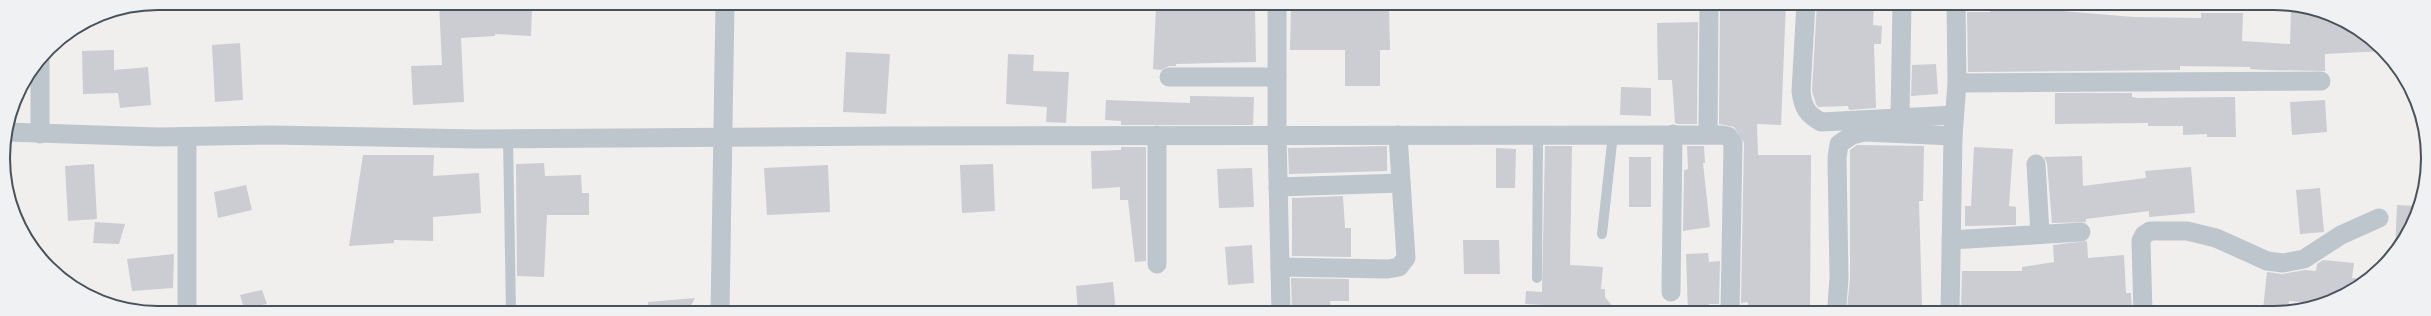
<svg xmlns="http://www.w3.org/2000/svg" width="2431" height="316" font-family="'Open Sans',sans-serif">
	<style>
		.building { fill: #cbcdd3 }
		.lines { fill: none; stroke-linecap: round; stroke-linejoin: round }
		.service { stroke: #bdc6cd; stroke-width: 10 }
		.minor { stroke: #bdc6cd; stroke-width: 19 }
		.rim { fill: none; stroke: #47525b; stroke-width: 2 }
	</style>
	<rect width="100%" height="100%" fill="#f1eeee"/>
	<g class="building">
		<path d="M 439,3 L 493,3 L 494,6 L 532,8 L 531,36 L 495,34 L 495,36 L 461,38 L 464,102 L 413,105 L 411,66 L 442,65 Z"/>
		<path d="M 1291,3 L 1389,3 L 1390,50 L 1380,50 L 1380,86 L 1345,86 L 1345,50 L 1290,50 Z"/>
		<path d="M 1720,3 L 1786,3 L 1781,125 L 1757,124 L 1758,155 L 1811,155 L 1810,310 L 1762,310 L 1762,313 L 1747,313 L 1748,302 L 1741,303 L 1744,143 L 1734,127 L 1719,124 Z"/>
		<path d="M 1817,3 L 1874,3 L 1873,25 L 1882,26 L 1881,44 L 1874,44 L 1876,108 L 1849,110 L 1848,106 L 1818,107 L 1816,104 L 1812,91 Z"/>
		<path d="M 1990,5 L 2134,17 L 2201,18 L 2201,13 L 2243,13 L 2242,41 L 2290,44 L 2291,11 L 2313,11 L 2342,19 L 2384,51 L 2325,54 L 2325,71 L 2265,70 L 2250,69 L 2250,67 L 2180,66 L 2180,70 L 1968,72 L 1967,12 L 1990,12 Z"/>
		<path d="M 1245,6 L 1245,9 L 1255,8 L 1256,62 L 1176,64 L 1176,66 L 1169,66 L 1161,70 L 1153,69 L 1156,8 Z"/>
		<path d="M 1698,22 L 1697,124 L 1677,124 L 1675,123 L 1672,80 L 1658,80 L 1657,23 Z"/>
		<path d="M 240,43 L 243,100 L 215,102 L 212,45 Z"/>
		<path d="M 114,50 L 114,70 L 148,67 L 151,105 L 120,108 L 118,93 L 83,94 L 82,51 Z"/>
		<path d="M 846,52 L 890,54 L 886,114 L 843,112 Z"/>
		<path d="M 1008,54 L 1034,55 L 1033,71 L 1069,72 L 1066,123 L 1046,122 L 1047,107 L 1006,104 Z"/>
		<path d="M 1936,64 L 1938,94 L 1911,96 L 1912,65 Z"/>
		<path d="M 1621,87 L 1651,88 L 1651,116 L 1620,115 Z"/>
		<path d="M 2055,93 L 2132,93 L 2132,97 L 2138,98 L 2235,97 L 2236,137 L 2207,137 L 2207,134 L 2183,135 L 2183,126 L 2148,126 L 2148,123 L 2055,124 Z"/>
		<path d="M 1190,96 L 1254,97 L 1253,125 L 1121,125 L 1121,121 L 1105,120 L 1106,100 L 1190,103 Z"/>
		<path d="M 2325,100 L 2327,132 L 2292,135 L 2290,102 Z"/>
		<path d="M 1857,145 L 1924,146 L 1923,201 L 1919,201 L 1922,305 L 1877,305 L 1877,309 L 1847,309 L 1850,278 L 1850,150 Z"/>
		<path d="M 1387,146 L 1387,171 L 1289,174 L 1288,148 Z"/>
		<path d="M 1545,146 L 1572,146 L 1570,265 L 1603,267 L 1601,289 L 1605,289 L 1605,297 L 1618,313 L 1546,313 L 1546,305 L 1525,304 L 1526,291 L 1542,292 Z"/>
		<path d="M 1687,146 L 1704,146 L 1705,163 L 1703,163 L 1710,227 L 1683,231 L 1684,170 L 1688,169 Z"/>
		<path d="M 1121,147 L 1146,147 L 1146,261 L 1135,262 L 1128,200 L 1120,200 L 1120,187 L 1092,189 L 1091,151 L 1121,150 Z"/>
		<path d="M 1974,147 L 2013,149 L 2009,206 L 2016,207 L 2016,225 L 1965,226 L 1965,206 L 1971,206 Z"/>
		<path d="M 1496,148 L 1516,149 L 1515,188 L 1496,188 Z"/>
		<path d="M 363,155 L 434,155 L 433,176 L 479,173 L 481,213 L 433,217 L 433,241 L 394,240 L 394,243 L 349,246 Z"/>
		<path d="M 2082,156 L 2083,186 L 2146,178 L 2145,171 L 2191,167 L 2195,213 L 2149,217 L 2149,211 L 2086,219 L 2086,222 L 2052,223 L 2047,163 L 2044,157 Z"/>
		<rect x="1629" y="157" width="22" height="50"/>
		<path d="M 544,163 L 545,176 L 581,175 L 582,193 L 589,193 L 589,215 L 547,215 L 544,277 L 517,276 L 516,164 Z"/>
		<path d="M 94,164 L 97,219 L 68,221 L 65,166 Z"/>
		<path d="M 993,164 L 995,211 L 962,213 L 960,165 Z"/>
		<path d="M 828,165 L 830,212 L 767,215 L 764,168 Z"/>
		<path d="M 1252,168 L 1254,207 L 1219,208 L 1217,169 Z"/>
		<path d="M 246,185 L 252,210 L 218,218 L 214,192 Z"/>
		<path d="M 2320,188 L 2324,232 L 2300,234 L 2296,190 Z"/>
		<path d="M 1343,196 L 1345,228 L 1351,228 L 1351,257 L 1292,256 L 1292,198 Z"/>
		<path d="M 2397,205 L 2417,206 L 2412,226 L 2395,251 Z"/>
		<path d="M 95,222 L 125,224 L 119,244 L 93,243 Z"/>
		<path d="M 1463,240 L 1499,240 L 1500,274 L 1464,274 Z"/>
		<path d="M 2087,241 L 2088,258 L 2124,255 L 2126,293 L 2131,293 L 2132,313 L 1961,311 L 1962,271 L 2022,271 L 2022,267 L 2054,262 L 2053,245 Z"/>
		<path d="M 1252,245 L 1254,283 L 1228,285 L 1225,247 Z"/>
		<path d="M 1708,253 L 1709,262 L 1720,261 L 1719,304 L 1709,304 L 1710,313 L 1688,313 L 1686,254 Z"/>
		<path d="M 174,254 L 173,288 L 132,291 L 127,259 Z"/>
		<path d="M 2323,260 L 2354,263 L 2352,278 L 2366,279 L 2333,301 L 2322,304 L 2289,301 L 2288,312 L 2263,309 L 2267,272 L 2282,274 L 2305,270 L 2316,271 L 2317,264 Z"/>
		<path d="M 1291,278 L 1349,279 L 1349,301 L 1330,301 L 1331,313 L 1292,313 Z"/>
		<path d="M 1113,282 L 1116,313 L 1078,313 L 1076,286 Z"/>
		<path d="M 262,290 L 267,304 L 244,308 L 240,295 Z"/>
		<path d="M 695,298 L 687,313 L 648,313 L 648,302 Z"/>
	</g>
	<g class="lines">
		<g class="service">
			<path d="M 508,139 L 511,313"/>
			<path d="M 1602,234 L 1613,134"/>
			<path d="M 1537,278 L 1538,134"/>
		</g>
		<g class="minor">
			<path d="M 1277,3 L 1277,135 L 1281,313"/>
			<path d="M 1806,3 L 1801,91 C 1803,108 1807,114 1821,122 L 1954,115"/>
			<path d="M 1169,77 L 1277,77"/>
			<path d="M 1957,83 L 2321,81"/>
			<path d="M 1900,117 L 1902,3"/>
			<path d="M 7,132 L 158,137 L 272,135 L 478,139 L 890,136 L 1722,135 L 1728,136 L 1733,143 L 1730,313"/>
			<path d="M 40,134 L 40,60"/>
			<path d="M 1708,134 L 1709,3"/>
			<path d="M 1157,135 L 1157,264"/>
			<path d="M 2036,164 L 2040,234"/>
			<path d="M 1278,187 L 1401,183"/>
			<path d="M 1951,240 L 2081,232"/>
			<path d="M 1280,267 L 1388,269 L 1399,267 L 1406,258 L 1398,135"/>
			<path d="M 1671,292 L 1673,134"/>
			<path d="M 1837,305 L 1839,278 L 1837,158 L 1839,144 L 1852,135 L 1864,132 L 1953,136"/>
			<path d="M 187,313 L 187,137"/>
			<path d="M 720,313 L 725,3"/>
			<path d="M 1950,313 L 1953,136 L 1957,83 L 1956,3"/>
			<path d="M 2143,313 L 2141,241 L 2144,235 L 2150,231 L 2187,231 L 2216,238 L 2267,261 L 2283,263 L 2304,259 L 2341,235 L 2379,218"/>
		</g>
	</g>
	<path d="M0 0H2431V316H0ZM158 10H2273A148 148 0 0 1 2421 158V158A148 148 0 0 1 2273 306H158A148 148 0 0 1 10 158V158A148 148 0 0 1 158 10Z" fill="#f0f1f2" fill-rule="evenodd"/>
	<path class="rim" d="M158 10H2273A148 148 0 0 1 2421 158V158A148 148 0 0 1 2273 306H158A148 148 0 0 1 10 158V158A148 148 0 0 1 158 10Z"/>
</svg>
